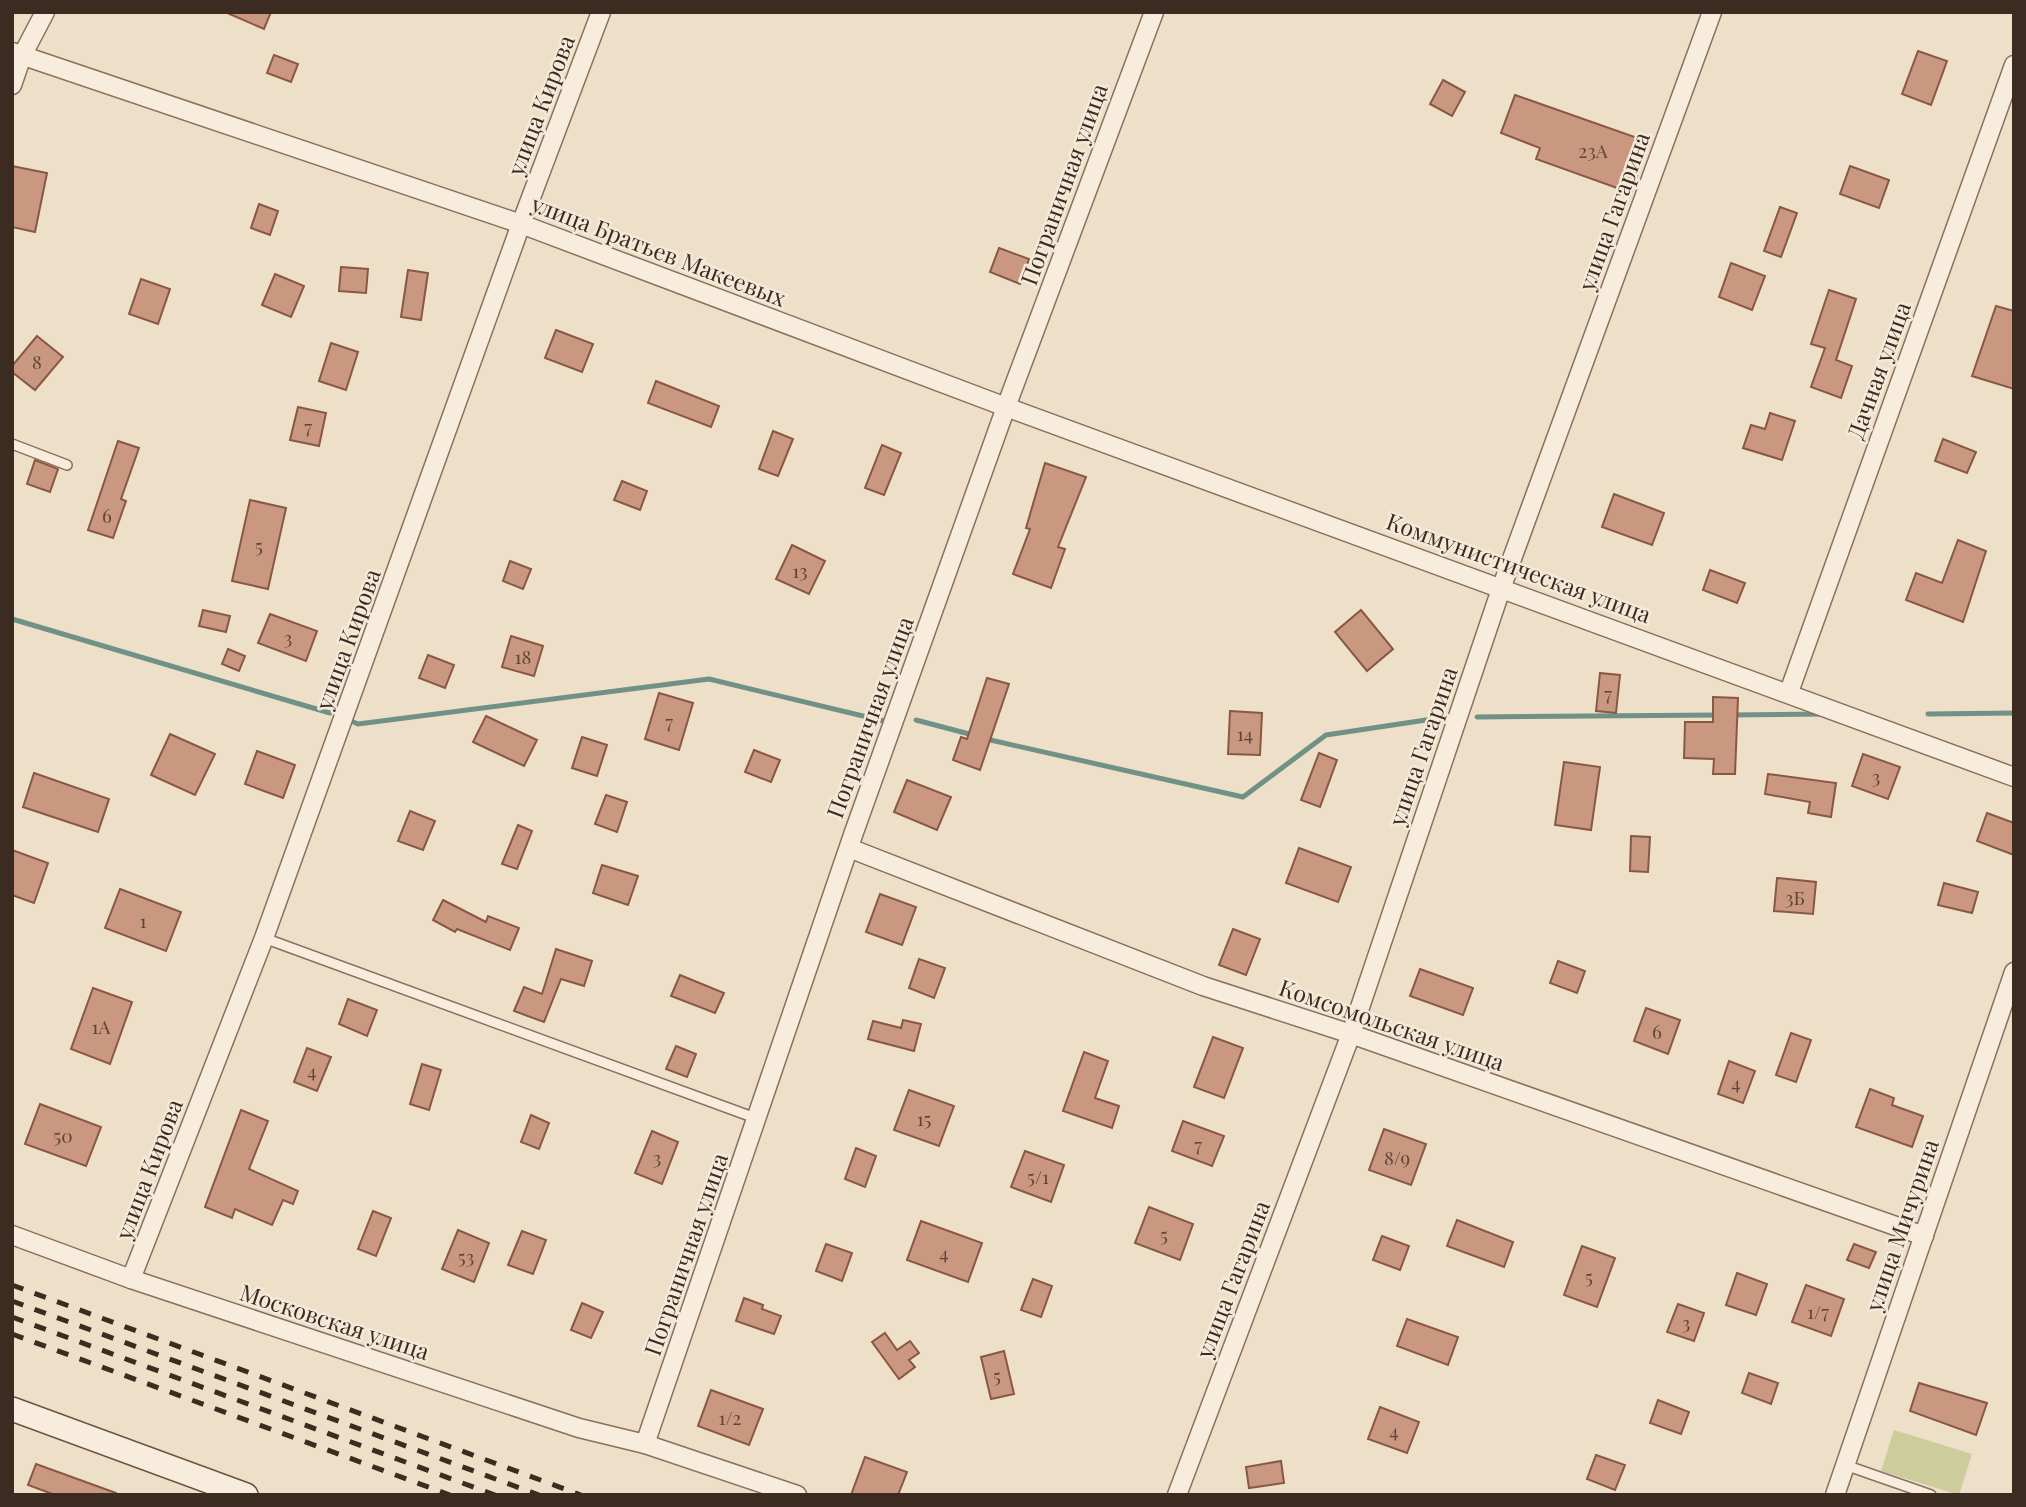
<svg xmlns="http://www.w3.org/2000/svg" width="2026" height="1507" font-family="'Playfair Display',serif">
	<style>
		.green { fill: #cccc9d }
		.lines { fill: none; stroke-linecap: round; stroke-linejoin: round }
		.stream { stroke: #709185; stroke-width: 5 }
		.building { fill: #ca9780; stroke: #885845; stroke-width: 2 }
		.service-casing { stroke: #8a705e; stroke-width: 12 }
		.minor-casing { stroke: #8a705e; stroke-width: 21 }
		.secondary-casing { stroke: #6c5241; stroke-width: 26 }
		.service { stroke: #f8eddd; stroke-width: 9 }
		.minor { stroke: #f8eddd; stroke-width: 18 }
		.secondary { stroke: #f8eddd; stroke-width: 23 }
		.rail { stroke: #3b2b21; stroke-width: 5; stroke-dasharray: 12 12; stroke-linecap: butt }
		.labels { text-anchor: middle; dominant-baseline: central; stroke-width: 5; stroke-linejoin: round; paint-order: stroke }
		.number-label { font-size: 19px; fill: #5f4639 }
		.street-label { font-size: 23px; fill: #3b2b21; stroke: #f5ead9 }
	</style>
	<rect width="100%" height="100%" fill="#eedfc9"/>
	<path class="green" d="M 1894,1430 L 1972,1454 L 1959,1495 L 1881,1471 Z"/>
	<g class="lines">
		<g class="stream">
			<path d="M 12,619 L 330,713"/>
			<path d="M 1928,714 L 2014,713"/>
			<path d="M 1732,715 L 1824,714"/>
			<path d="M 1477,717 L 1719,715"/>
			<path d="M 916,720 L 973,735"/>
			<path d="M 351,721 L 358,724 L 709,679 L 884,721"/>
			<path d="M 986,739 L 1243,797 L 1326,735 L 1446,717"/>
		</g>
	</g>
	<g class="building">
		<path d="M 225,12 L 271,12 L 264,29 Z"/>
		<path d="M 1918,51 L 1947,61 L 1931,105 L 1902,94 Z"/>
		<path d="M 274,55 L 298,64 L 291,82 L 267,73 Z"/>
		<path d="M 1443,80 L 1465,92 L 1452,116 L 1430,104 Z"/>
		<path d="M 1515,95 L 1649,142 L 1631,193 L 1536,159 L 1540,148 L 1501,133 Z"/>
		<path d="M 12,166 L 47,173 L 35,232 L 12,227 Z"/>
		<path d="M 1850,166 L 1889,180 L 1879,208 L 1840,194 Z"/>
		<path d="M 259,204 L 278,211 L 270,235 L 251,228 Z"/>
		<path d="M 1780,207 L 1797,213 L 1781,257 L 1764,251 Z"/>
		<path d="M 999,248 L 1029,259 L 1020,284 L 990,272 Z"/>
		<path d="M 1731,263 L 1765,276 L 1752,310 L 1719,297 Z"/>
		<path d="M 341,267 L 368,269 L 366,293 L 339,291 Z"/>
		<path d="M 408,270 L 428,273 L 421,320 L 401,317 Z"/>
		<path d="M 275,274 L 304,286 L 291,317 L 262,305 Z"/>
		<path d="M 141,279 L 170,289 L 158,324 L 129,314 Z"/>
		<path d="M 1829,290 L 1856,299 L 1836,360 L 1852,366 L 1841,398 L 1811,387 L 1825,348 L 1811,344 Z"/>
		<path d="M 1996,306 L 2014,311 L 2014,389 L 1972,376 Z"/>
		<path d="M 556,330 L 593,344 L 582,372 L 545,358 Z"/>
		<path d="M 37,336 L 63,357 L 35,390 L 12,372 L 12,366 Z"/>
		<path d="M 331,343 L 358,352 L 346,390 L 319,381 Z"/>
		<path d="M 656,381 L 719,406 L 711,427 L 648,403 Z"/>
		<path d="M 298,407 L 326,413 L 319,446 L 290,440 Z"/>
		<path d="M 1770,413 L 1795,421 L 1782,460 L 1743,448 L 1751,425 L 1765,429 Z"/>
		<path d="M 773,431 L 793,439 L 778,476 L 759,469 Z"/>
		<path d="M 1943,439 L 1976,452 L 1967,473 L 1935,461 Z"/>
		<path d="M 118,441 L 139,448 L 121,499 L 126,501 L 113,538 L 88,530 Z"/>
		<path d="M 882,445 L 901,453 L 884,495 L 865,488 Z"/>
		<path d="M 35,460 L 58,469 L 50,492 L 27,484 Z"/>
		<path d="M 1045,463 L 1086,477 L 1058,547 L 1065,549 L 1051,588 L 1013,574 L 1030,529 L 1026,528 Z"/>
		<path d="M 622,481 L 647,491 L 640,510 L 614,500 Z"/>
		<path d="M 1614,494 L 1664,513 L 1652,545 L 1602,527 Z"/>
		<path d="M 250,500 L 286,508 L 268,589 L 232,581 Z"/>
		<path d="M 1958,540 L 1986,551 L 1963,622 L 1906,600 L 1916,573 L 1942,583 Z"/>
		<path d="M 792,545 L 825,561 L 809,594 L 776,579 Z"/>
		<path d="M 510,561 L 531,569 L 523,589 L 503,581 Z"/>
		<path d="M 1710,570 L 1745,583 L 1737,603 L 1703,590 Z"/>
		<path d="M 203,610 L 230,616 L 226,632 L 199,626 Z"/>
		<path d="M 1361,610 L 1393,649 L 1367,671 L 1335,632 Z"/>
		<path d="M 270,614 L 317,631 L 306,661 L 258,643 Z"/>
		<path d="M 511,636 L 543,646 L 534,676 L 502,667 Z"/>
		<path d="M 228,649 L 245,656 L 239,671 L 222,664 Z"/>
		<path d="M 428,655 L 454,665 L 445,688 L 419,678 Z"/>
		<path d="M 1600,673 L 1620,675 L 1616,713 L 1596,711 Z"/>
		<path d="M 987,678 L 1009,684 L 980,770 L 953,760 L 961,737 L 967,739 Z"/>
		<path d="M 659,693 L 693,703 L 679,750 L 645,739 Z"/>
		<path d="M 1713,697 L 1738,698 L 1735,774 L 1713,774 L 1714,759 L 1684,758 L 1685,722 L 1713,722 Z"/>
		<path d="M 1230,711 L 1262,713 L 1260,755 L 1228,754 Z"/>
		<path d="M 486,716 L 537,740 L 524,766 L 473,742 Z"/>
		<path d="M 170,734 L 215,754 L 195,795 L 151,775 Z"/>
		<path d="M 582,737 L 607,745 L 597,776 L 572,768 Z"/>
		<path d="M 754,750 L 780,760 L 771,782 L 745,772 Z"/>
		<path d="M 257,751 L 295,765 L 283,798 L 245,784 Z"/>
		<path d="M 1319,753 L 1337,760 L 1320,807 L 1301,800 Z"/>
		<path d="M 1863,754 L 1900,767 L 1888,799 L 1852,786 Z"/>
		<path d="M 1564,762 L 1600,767 L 1591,830 L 1555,825 Z"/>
		<path d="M 34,773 L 109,799 L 98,832 L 23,807 Z"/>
		<path d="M 1768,774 L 1836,783 L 1831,817 L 1808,813 L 1810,802 L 1765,794 Z"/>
		<path d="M 907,780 L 951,797 L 937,830 L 894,812 Z"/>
		<path d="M 606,795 L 627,802 L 617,832 L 595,824 Z"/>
		<path d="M 410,811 L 435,821 L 423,850 L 398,841 Z"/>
		<path d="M 1987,813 L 2014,823 L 2014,855 L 1977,841 Z"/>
		<path d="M 518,825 L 532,831 L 517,869 L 502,864 Z"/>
		<path d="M 1631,836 L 1650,837 L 1648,872 L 1630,871 Z"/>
		<path d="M 1299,848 L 1351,867 L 1338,902 L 1286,883 Z"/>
		<path d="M 12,850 L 48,863 L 34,903 L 12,895 Z"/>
		<path d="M 602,865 L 638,876 L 628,905 L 593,893 Z"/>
		<path d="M 1777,878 L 1816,882 L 1813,914 L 1774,911 Z"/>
		<path d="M 1944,883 L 1978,892 L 1972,913 L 1938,905 Z"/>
		<path d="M 120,889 L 181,912 L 166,951 L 105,928 Z"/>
		<path d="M 880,894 L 916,907 L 902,945 L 866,932 Z"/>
		<path d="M 443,900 L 486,922 L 488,916 L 519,928 L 510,950 L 457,929 L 455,932 L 433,920 Z"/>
		<path d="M 1233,929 L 1260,939 L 1246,975 L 1219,965 Z"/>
		<path d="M 556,949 L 592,961 L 584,986 L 561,979 L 544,1022 L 514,1011 L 524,987 L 542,994 Z"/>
		<path d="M 919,959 L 945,968 L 934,998 L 909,988 Z"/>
		<path d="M 1558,961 L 1585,971 L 1577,993 L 1550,983 Z"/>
		<path d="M 1420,969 L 1473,988 L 1463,1015 L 1410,996 Z"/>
		<path d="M 680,975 L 724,993 L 715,1013 L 671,996 Z"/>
		<path d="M 93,988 L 132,1002 L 110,1064 L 71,1049 Z"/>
		<path d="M 348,999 L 377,1010 L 367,1036 L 339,1024 Z"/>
		<path d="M 1646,1008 L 1680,1020 L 1668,1054 L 1634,1041 Z"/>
		<path d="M 903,1020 L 921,1024 L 914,1051 L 868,1039 L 873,1021 L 901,1028 Z"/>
		<path d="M 1791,1033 L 1811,1040 L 1796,1082 L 1776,1075 Z"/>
		<path d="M 1213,1037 L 1243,1048 L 1224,1098 L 1194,1087 Z"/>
		<path d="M 676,1046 L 696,1054 L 687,1077 L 666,1069 Z"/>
		<path d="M 307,1048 L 331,1057 L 317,1091 L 294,1082 Z"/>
		<path d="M 1084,1052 L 1108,1061 L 1095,1098 L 1119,1106 L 1112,1128 L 1063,1111 Z"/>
		<path d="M 1729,1061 L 1755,1071 L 1743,1103 L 1718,1094 Z"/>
		<path d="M 422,1064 L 441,1070 L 429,1110 L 410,1104 Z"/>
		<path d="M 1870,1089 L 1894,1098 L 1892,1105 L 1923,1116 L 1912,1147 L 1856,1127 Z"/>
		<path d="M 909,1090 L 954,1106 L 939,1146 L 894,1130 Z"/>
		<path d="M 40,1104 L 101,1127 L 86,1166 L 25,1144 Z"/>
		<path d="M 241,1110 L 268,1121 L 249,1169 L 298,1191 L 293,1204 L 283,1200 L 272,1225 L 235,1209 L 232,1218 L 205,1207 Z"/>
		<path d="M 531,1115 L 549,1123 L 539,1149 L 521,1142 Z"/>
		<path d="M 1183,1121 L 1224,1136 L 1212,1166 L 1172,1151 Z"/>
		<path d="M 1384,1129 L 1426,1144 L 1411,1185 L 1369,1170 Z"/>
		<path d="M 652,1131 L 678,1142 L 662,1184 L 635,1173 Z"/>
		<path d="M 856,1148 L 876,1156 L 865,1187 L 845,1179 Z"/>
		<path d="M 1025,1151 L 1064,1165 L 1051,1202 L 1011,1187 Z"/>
		<path d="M 1149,1207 L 1193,1224 L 1180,1260 L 1135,1243 Z"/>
		<path d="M 373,1211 L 391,1218 L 376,1256 L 358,1249 Z"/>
		<path d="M 1457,1220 L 1513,1242 L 1504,1267 L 1447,1246 Z"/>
		<path d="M 921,1221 L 982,1243 L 968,1282 L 907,1260 Z"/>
		<path d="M 458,1230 L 489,1243 L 474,1282 L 442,1269 Z"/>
		<path d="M 522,1231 L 546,1240 L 533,1274 L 508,1265 Z"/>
		<path d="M 1382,1236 L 1409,1246 L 1400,1270 L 1373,1260 Z"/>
		<path d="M 826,1244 L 852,1253 L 842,1281 L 816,1271 Z"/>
		<path d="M 1854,1244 L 1876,1252 L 1869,1268 L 1847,1260 Z"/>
		<path d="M 1582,1246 L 1615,1258 L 1597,1307 L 1564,1295 Z"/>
		<path d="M 1737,1273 L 1767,1284 L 1756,1315 L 1726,1305 Z"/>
		<path d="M 1033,1279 L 1052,1286 L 1041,1317 L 1021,1310 Z"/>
		<path d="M 1806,1285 L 1844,1299 L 1831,1336 L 1792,1322 Z"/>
		<path d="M 744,1298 L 763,1305 L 762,1309 L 781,1316 L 774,1334 L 736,1321 Z"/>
		<path d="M 582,1303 L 603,1312 L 591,1338 L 571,1330 Z"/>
		<path d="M 1678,1304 L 1704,1313 L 1694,1341 L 1667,1332 Z"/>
		<path d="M 1407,1319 L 1458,1337 L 1448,1365 L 1397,1346 Z"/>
		<path d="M 885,1333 L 897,1350 L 910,1341 L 919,1353 L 909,1360 L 915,1367 L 899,1379 L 872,1342 Z"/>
		<path d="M 1004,1351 L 1014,1394 L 991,1399 L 981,1357 Z"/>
		<path d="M 1749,1373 L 1778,1383 L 1771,1404 L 1742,1393 Z"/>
		<path d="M 1919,1383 L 1987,1403 L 1976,1435 L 1910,1411 Z"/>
		<path d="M 711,1390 L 763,1409 L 749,1445 L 698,1426 Z"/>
		<path d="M 1658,1400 L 1689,1412 L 1681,1434 L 1650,1423 Z"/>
		<path d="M 1380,1407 L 1419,1422 L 1407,1453 L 1368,1439 Z"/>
		<path d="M 1596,1455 L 1625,1465 L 1615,1490 L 1587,1479 Z"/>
		<path d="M 865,1457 L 907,1472 L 898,1495 L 851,1495 Z"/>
		<path d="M 1281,1461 L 1284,1483 L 1249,1488 L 1246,1467 Z"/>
		<path d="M 36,1464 L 116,1493 L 116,1495 L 55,1495 L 28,1485 Z"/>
	</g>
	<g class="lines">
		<defs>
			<g id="service">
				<path d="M 12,444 L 67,465"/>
				<path d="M 264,938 L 758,1119"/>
				<path d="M 1845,1465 L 1931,1495"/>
			</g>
			<g id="minor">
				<path d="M 12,52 L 521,224 L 1006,407 L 2014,777"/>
				<path d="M 12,85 L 22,56 L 45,12"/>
				<path d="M 1789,692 L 2014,65"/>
				<path d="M 849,848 L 1203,986 L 1351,1034 L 1924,1236"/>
				<path d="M 12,1235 L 131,1279 L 579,1428 L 645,1444 L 797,1495"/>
				<path d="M 131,1279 L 264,938 L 521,224 L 601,12"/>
				<path d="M 645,1444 L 853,835 L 1006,407 L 1154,12"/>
				<path d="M 1177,1495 L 1351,1034 L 1502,586 L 1712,12"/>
				<path d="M 1835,1495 L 2014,972"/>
			</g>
			<path id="secondary" d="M 12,1409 L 246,1495"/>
		</defs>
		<use href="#service" class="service-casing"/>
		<use href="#minor" class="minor-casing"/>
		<use href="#secondary" class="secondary-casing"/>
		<use href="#service" class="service"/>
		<use href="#minor" class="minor"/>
		<use href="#secondary" class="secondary"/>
		<g class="rail">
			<path d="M 12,1285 L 581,1495"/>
			<path d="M 12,1301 L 539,1495"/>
			<path d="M 12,1317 L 495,1495"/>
			<path d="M 12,1334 L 450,1495"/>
		</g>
	</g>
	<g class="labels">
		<g class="number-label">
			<text x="1593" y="150">23А</text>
			<text x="37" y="361">8</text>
			<text x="308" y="426">7</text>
			<text x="107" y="515">6</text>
			<text x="259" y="545">5</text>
			<text x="800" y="570">13</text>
			<text x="288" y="637">3</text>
			<text x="523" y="656">18</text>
			<text x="1608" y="693">7</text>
			<text x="669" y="721">7</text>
			<text x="1245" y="733">14</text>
			<text x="1876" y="776">3</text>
			<text x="1795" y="897">3Б</text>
			<text x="143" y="920">1</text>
			<text x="101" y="1026">1А</text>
			<text x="1657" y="1031">6</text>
			<text x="312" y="1070">4</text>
			<text x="1736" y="1082">4</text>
			<text x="924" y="1118">15</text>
			<text x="63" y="1135">50</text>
			<text x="1198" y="1144">7</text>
			<text x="657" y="1157">3</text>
			<text x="1397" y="1157">8/9</text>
			<text x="1038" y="1176">5/1</text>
			<text x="1164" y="1234">5</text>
			<text x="944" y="1252">4</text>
			<text x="466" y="1256">53</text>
			<text x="1589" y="1276">5</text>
			<text x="1818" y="1311">1/7</text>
			<text x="1686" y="1322">3</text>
			<text x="997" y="1375">5</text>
			<text x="730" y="1417">1/2</text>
			<text x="1394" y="1430">4</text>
		</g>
		<g class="street-label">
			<text transform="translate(540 105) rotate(-69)">улица Кирова</text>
			<text transform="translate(1063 184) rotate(-70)">Пограничная улица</text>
			<text transform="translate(1613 211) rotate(-70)">улица Гагарина</text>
			<text transform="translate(659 250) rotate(21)">улица Братьев Макеевых</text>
			<text transform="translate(1878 370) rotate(-70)">Дачная улица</text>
			<text transform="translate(1519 567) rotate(20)">Коммунистическая улица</text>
			<text transform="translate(347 639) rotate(-70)">улица Кирова</text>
			<text transform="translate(869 717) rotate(-70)">Пограничная улица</text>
			<text transform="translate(1422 746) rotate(-71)">улица Гагарина</text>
			<text transform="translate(1392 1024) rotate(19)">Комсомольская улица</text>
			<text transform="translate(148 1169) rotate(-69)">улица Кирова</text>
			<text transform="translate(1901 1225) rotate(-71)">улица Мичурина</text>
			<text transform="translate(685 1254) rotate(-71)">Пограничная улица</text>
			<text transform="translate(1232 1279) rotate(-69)">улица Гагарина</text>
			<text transform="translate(335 1321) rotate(18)">Московская улица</text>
		</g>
	</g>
	<rect width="2026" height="1507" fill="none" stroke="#3b2b21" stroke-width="28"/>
</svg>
